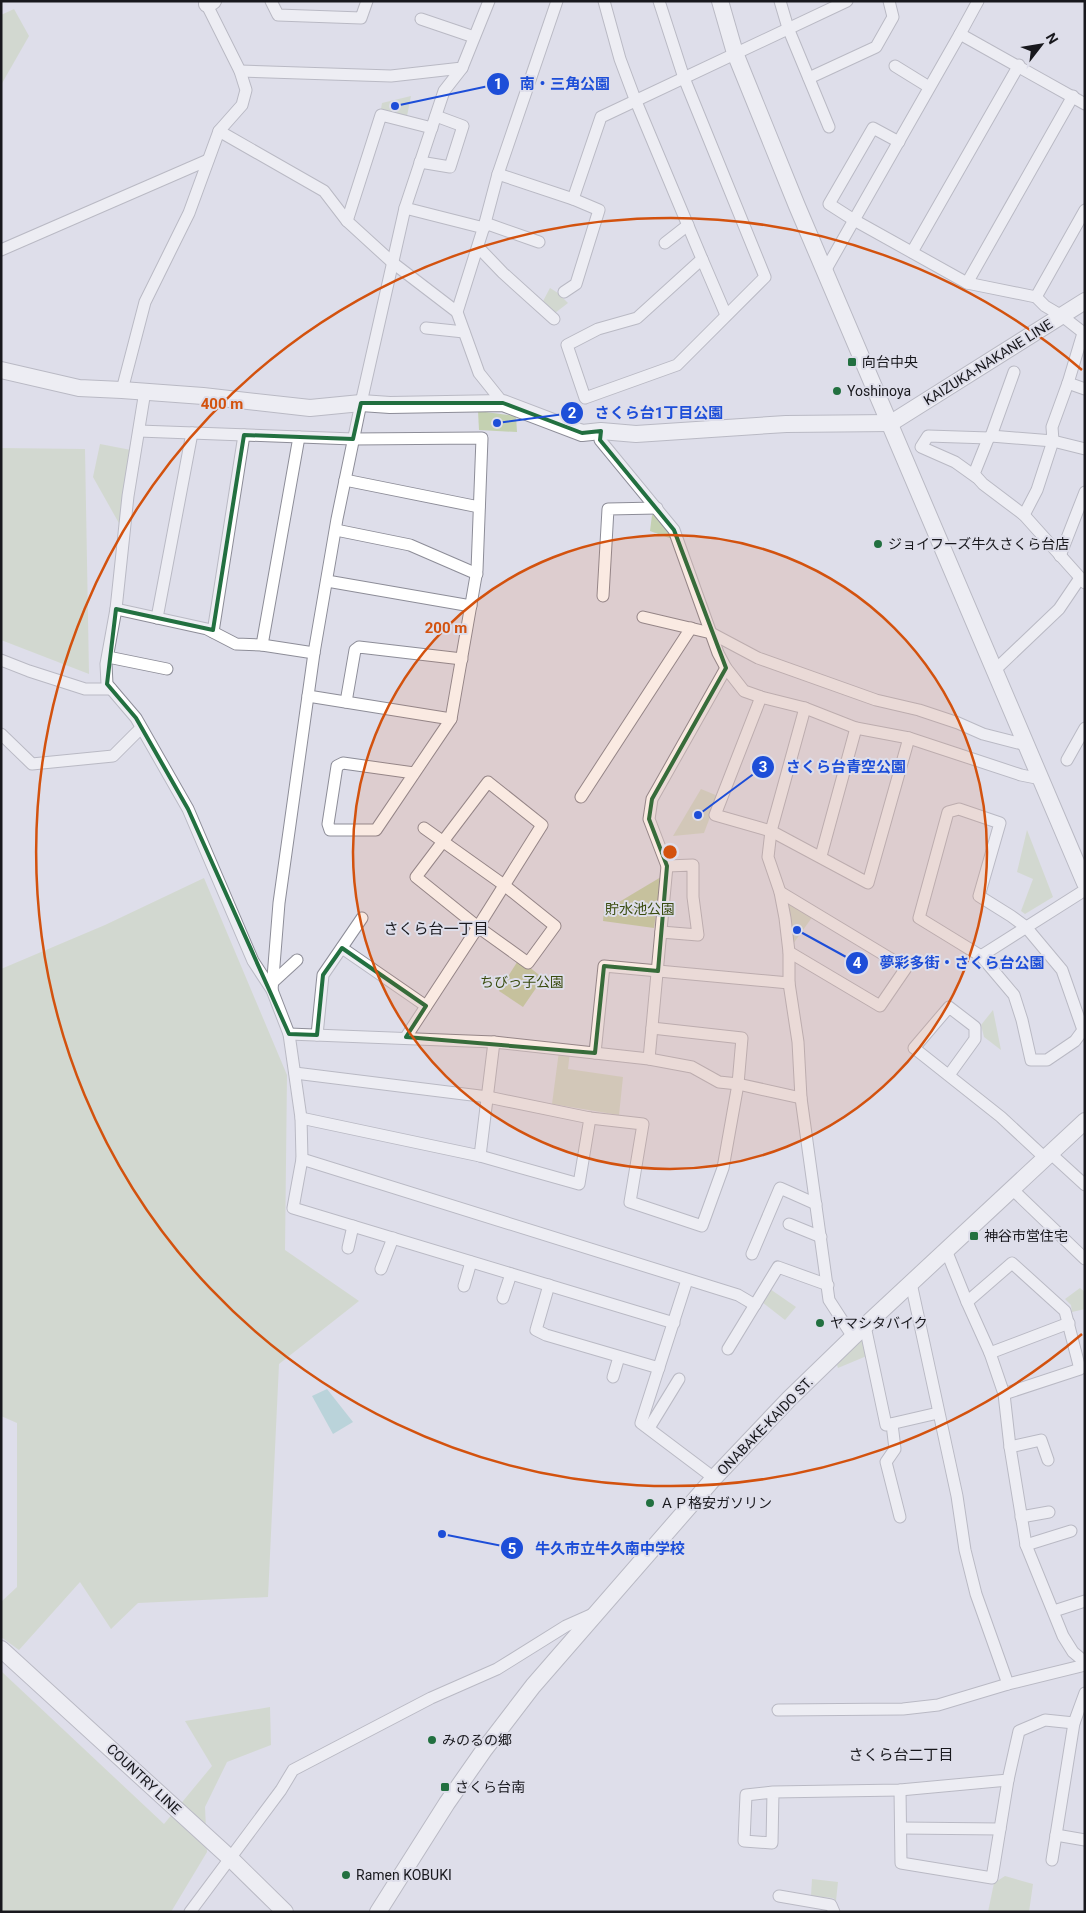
<svg xmlns="http://www.w3.org/2000/svg" width="1086" height="1913" font-family="Roboto,'Noto Sans JP',sans-serif">
	<style>
		.green { fill: #c4d1b1 }
		.water { fill: #8fc6c7 }
		.lines { fill: none; stroke-linecap: round; stroke-linejoin: round }
		.street-casing { stroke: #8d8d98; stroke-width: 13 }
		.secondary-casing { stroke: #8d8d98; stroke-width: 18 }
		.street { stroke: #fff; stroke-width: 11 }
		.secondary { stroke: #fff; stroke-width: 16 }
		.marked { fill: none; stroke: #227040; stroke-width: 4; stroke-linejoin: round }
		.ring { fill: none; stroke: #d3520e; stroke-width: 2.5 }
		.poi-dot { fill: #227040; stroke: #dedeea; stroke-width: 2 }
		.labels { text-anchor: middle; dominant-baseline: central; stroke-width: 4; stroke-linejoin: round; paint-order: stroke }
		.poi-label { font-size: 14px; fill: #18181d; stroke: #dedeea; text-anchor: start }
		.street-label { font-size: 14px; fill: #18181d; stroke: #dedeea }
		.park-label { font-size: 14px; fill: #3a4c0f; stroke: #dedeea }
		.neighbourhood-label { font-size: 15px; fill: #18181d; stroke: #dedeea }
		.centre { fill: #d3520e; stroke: #dedeea; stroke-width: 2.5 }
		.ring-label { font-size: 15px; text-anchor: middle; font-weight: bold; fill: #d3520e; stroke: #dedeea; stroke-width: 4; stroke-linejoin: round; paint-order: stroke }
		.leader { fill: none; stroke: #1d4ed8; stroke-width: 2 }
		.callout-dot { fill: #1d4ed8; stroke: #dedeea; stroke-width: 2 }
		.mark-label { font-size: 15px; text-anchor: middle; font-weight: bold; fill: #fff }
		.callout-label { font-size: 15px; text-anchor: middle; font-weight: bold; fill: #1d4ed8; stroke: #dedeea; stroke-width: 4; stroke-linejoin: round; paint-order: stroke }
	</style>
	<rect width="100%" height="100%" fill="#dedeea"/>
	<g class="green">
		<path d="M 14,9 L 29,36 L 1,85 L 1,15 Z"/>
		<path d="M 411,96 L 407,116 L 381,109 L 382,103 Z"/>
		<path d="M 550,288 L 558,293 L 568,303 L 555,313 L 542,303 Z"/>
		<path d="M 478,411 L 516,416 L 517,432 L 479,430 Z"/>
		<path d="M 100,444 L 131,450 L 120,525 L 93,477 Z"/>
		<path d="M 1,448 L 85,449 L 89,674 L 1,640 Z"/>
		<path d="M 658,513 L 675,540 L 650,531 L 652,515 Z"/>
		<path d="M 701,789 L 718,796 L 704,833 L 673,836 Z"/>
		<path d="M 1027,830 L 1053,897 L 1025,914 L 1021,911 L 1033,879 L 1017,872 Z"/>
		<path d="M 661,877 L 654,928 L 603,921 L 604,911 Z"/>
		<path d="M 204,878 L 287,1075 L 285,1250 L 359,1301 L 279,1364 L 268,1597 L 138,1603 L 111,1629 L 80,1582 L 19,1650 L 1,1637 L 1,1602 L 17,1587 L 17,1423 L 1,1416 L 1,969 L 105,925 Z"/>
		<path d="M 790,901 L 813,916 L 793,944 L 787,905 Z"/>
		<path d="M 519,959 L 543,978 L 523,1007 L 499,991 Z"/>
		<path d="M 993,1010 L 1001,1050 L 984,1037 L 981,1025 Z"/>
		<path d="M 559,1051 L 570,1052 L 568,1069 L 623,1077 L 619,1115 L 552,1104 Z"/>
		<path d="M 1080,1288 L 1085,1292 L 1085,1309 L 1072,1312 L 1071,1305 L 1065,1299 Z"/>
		<path d="M 770,1289 L 796,1307 L 785,1320 L 762,1302 Z"/>
		<path d="M 861,1339 L 867,1341 L 869,1355 L 838,1368 L 837,1365 Z"/>
		<path d="M 1,1671 L 164,1824 L 212,1766 L 185,1721 L 270,1707 L 271,1745 L 227,1762 L 205,1807 L 207,1852 L 171,1912 L 1,1912 Z"/>
		<path d="M 1005,1876 L 1033,1884 L 1029,1912 L 988,1912 L 994,1883 Z"/>
		<path d="M 812,1879 L 838,1882 L 836,1901 L 833,1898 L 811,1896 Z"/>
	</g>
	<path class="water" d="M 327,1389 L 353,1422 L 333,1434 L 312,1396 Z"/>
	<g class="lines">
		<defs>
			<g id="street">
				<path d="M 271,1 L 278,15 L 361,18 L 367,1"/>
				<path d="M 604,1 L 620,59 L 635,99 L 702,259 L 637,318 L 598,329 L 567,345 L 585,398 L 677,365 L 765,277 L 684,78 L 659,1"/>
				<path d="M 780,1 L 788,28 L 829,127"/>
				<path d="M 421,19 L 474,37"/>
				<path d="M 960,34 L 978,1"/>
				<path d="M 895,66 L 929,87"/>
				<path d="M 240,71 L 391,76 L 462,68 L 489,1"/>
				<path d="M 809,78 L 876,47 L 893,17 L 889,1"/>
				<path d="M 219,131 L 324,191 L 347,221 L 393,263 L 457,312"/>
				<path d="M 899,142 L 873,128 L 829,204 L 854,220 L 967,283 L 1036,297 L 1045,306 L 1062,316 L 1085,334"/>
				<path d="M 420,162 L 450,167 L 463,126 L 436,116"/>
				<path d="M 498,174 L 573,199"/>
				<path d="M 405,208 L 484,228"/>
				<path d="M 347,221 L 381,115 L 432,128"/>
				<path d="M 485,223 L 539,242"/>
				<path d="M 665,243 L 688,225"/>
				<path d="M 478,247 L 503,273 L 554,319"/>
				<path d="M 1,250 L 208,160"/>
				<path d="M 912,252 L 1019,65"/>
				<path d="M 702,259 L 726,315"/>
				<path d="M 825,271 L 960,34 L 1085,104"/>
				<path d="M 967,283 L 1073,96"/>
				<path d="M 564,292 L 576,284 L 599,210 L 573,199 L 601,117 L 847,1"/>
				<path d="M 1036,297 L 1085,210"/>
				<path d="M 426,328 L 464,332"/>
				<path d="M 1068,383 L 1085,389"/>
				<path d="M 122,390 L 145,302 L 189,213 L 219,131 L 242,105 L 246,90 L 240,71 L 205,1"/>
				<path d="M 145,391 L 128,496 L 116,609 L 106,664 L 107,684 L 136,718 L 188,809 L 253,961 L 272,990 L 289,1034 L 301,1118 L 302,1159 L 293,1208 L 674,1323"/>
				<path d="M 503,403 L 479,373 L 457,312 L 485,223 L 498,174 L 557,1"/>
				<path d="M 139,431 L 353,439 L 482,438 L 477,570 L 451,719 L 376,830 L 330,830 L 328,824 L 337,766 L 343,763 L 414,773"/>
				<path d="M 601,431 L 600,440 L 674,530 L 718,653 L 726,668 L 744,691 L 761,697 L 805,708 L 856,728 L 909,738 L 1021,775 L 1041,779"/>
				<path d="M 991,436 L 1014,372"/>
				<path d="M 1085,449 L 1053,441 L 991,436 L 988,439 L 974,474 L 983,484 L 1024,515 L 1085,583"/>
				<path d="M 976,477 L 955,462 L 921,447 L 928,436 L 989,438"/>
				<path d="M 345,480 L 479,507"/>
				<path d="M 1024,515 L 1037,490 L 1053,441 L 1052,427 L 1068,383 L 1083,333"/>
				<path d="M 336,530 L 410,545 L 477,574"/>
				<path d="M 1060,556 L 1085,492"/>
				<path d="M 327,581 L 471,606"/>
				<path d="M 603,596 L 608,509 L 657,508"/>
				<path d="M 116,609 L 207,629 L 236,644 L 262,645 L 314,653"/>
				<path d="M 643,617 L 711,633 L 758,658 L 876,700 L 919,710 L 958,723 L 983,734 L 1026,745"/>
				<path d="M 157,618 L 192,433"/>
				<path d="M 213,632 L 244,435"/>
				<path d="M 262,645 L 299,437"/>
				<path d="M 108,657 L 167,669"/>
				<path d="M 1,660 L 29,671 L 85,689 L 111,689"/>
				<path d="M 995,670 L 1059,609 L 1080,578"/>
				<path d="M 308,696 L 451,719"/>
				<path d="M 761,697 L 715,815 L 771,831 L 868,883 L 909,738"/>
				<path d="M 346,702 L 355,650 L 359,647 L 462,659"/>
				<path d="M 805,708 L 771,831 L 768,857 L 780,892 L 785,918 L 789,952 L 789,983 L 798,1042 L 801,1098 L 829,1300 L 853,1337"/>
				<path d="M 1,734 L 32,764 L 113,756 L 141,728"/>
				<path d="M 1067,760 L 1085,728"/>
				<path d="M 488,782 L 542,825 L 478,927 L 416,877 Z"/>
				<path d="M 581,797 L 691,628"/>
				<path d="M 959,809 L 1000,823 L 979,896 L 1011,916 L 1026,927 L 1062,970 L 1083,1030 L 1075,1041 L 1047,1060 L 1031,1060 L 1022,1020 L 1014,995 L 981,956 L 919,918 L 948,812 Z"/>
				<path d="M 821,856 L 856,728"/>
				<path d="M 780,892 L 906,968 L 880,1006 L 789,952"/>
				<path d="M 661,932 L 698,935 L 693,897 L 693,865 L 667,866"/>
				<path d="M 342,948 L 426,1006"/>
				<path d="M 981,956 L 1085,890"/>
				<path d="M 273,982 L 297,960"/>
				<path d="M 272,990 L 279,903 L 314,653 L 337,519 L 361,403 L 405,208 L 444,91 L 462,68"/>
				<path d="M 289,1034 L 494,1042 L 649,1059 L 692,1067 L 719,1082 L 738,1084 L 801,1098"/>
				<path d="M 317,1035 L 323,975 L 362,918"/>
				<path d="M 406,1037 L 478,927 L 528,963 L 555,926 L 504,885 L 424,828"/>
				<path d="M 595,1053 L 604,966 L 789,983"/>
				<path d="M 649,1059 L 667,866 L 649,819 L 652,799 L 726,668"/>
				<path d="M 295,1073 L 488,1097 L 590,1118 L 643,1124 L 630,1202 L 702,1226 L 723,1168 L 738,1084 L 742,1038 L 652,1028"/>
				<path d="M 949,1075 L 975,1039 L 975,1027 L 949,1007 L 914,1048 L 1001,1117 L 1045,1158"/>
				<path d="M 301,1118 L 480,1156 L 579,1184 L 590,1118"/>
				<path d="M 1050,1153 L 1085,1185"/>
				<path d="M 480,1156 L 494,1042"/>
				<path d="M 302,1159 L 738,1295 L 755,1305"/>
				<path d="M 1012,1189 L 1085,1259"/>
				<path d="M 789,1224 L 821,1237"/>
				<path d="M 348,1248 L 353,1226"/>
				<path d="M 946,1250 L 967,1302 L 990,1353 L 1004,1394 L 1010,1447 L 1026,1545 L 1063,1636 L 1073,1652 L 1085,1662"/>
				<path d="M 752,1254 L 780,1188 L 816,1204"/>
				<path d="M 381,1269 L 393,1238"/>
				<path d="M 687,1280 L 641,1423 L 714,1478"/>
				<path d="M 911,1283 L 957,1496 L 965,1550 L 976,1594 L 1008,1684"/>
				<path d="M 549,1285 L 536,1330 L 546,1335 L 659,1368"/>
				<path d="M 464,1286 L 471,1262"/>
				<path d="M 503,1298 L 511,1274"/>
				<path d="M 967,1302 L 1012,1263 L 1065,1311 L 1080,1369 L 1004,1394"/>
				<path d="M 865,1326 L 886,1425 L 938,1413"/>
				<path d="M 728,1349 L 778,1267 L 828,1285"/>
				<path d="M 990,1353 L 1069,1323"/>
				<path d="M 613,1377 L 619,1357"/>
				<path d="M 892,1424 L 895,1449 L 886,1462 L 900,1517"/>
				<path d="M 649,1428 L 679,1379"/>
				<path d="M 1010,1447 L 1041,1440 L 1048,1460"/>
				<path d="M 1021,1517 L 1049,1512"/>
				<path d="M 1026,1545 L 1071,1531"/>
				<path d="M 1054,1611 L 1085,1601"/>
				<path d="M 778,1710 L 903,1709 L 938,1705 L 1008,1684 L 1085,1665"/>
				<path d="M 900,1790 L 901,1863 L 992,1878 L 1008,1780"/>
				<path d="M 773,1792 L 772,1843 L 744,1841 L 746,1795 L 773,1792 L 900,1790 L 1008,1780 L 1019,1731 L 1045,1720 L 1074,1723"/>
				<path d="M 901,1828 L 1000,1829"/>
				<path d="M 1056,1835 L 1085,1840"/>
				<path d="M 1052,1860 L 1074,1723 L 1085,1693"/>
				<path d="M 779,1896 L 831,1905 L 834,1912"/>
				<path d="M 190,1912 L 281,1790 L 293,1770 L 431,1698 L 497,1669 L 566,1626 L 593,1614"/>
			</g>
			<g id="secondary">
				<path d="M 720,1 L 735,53 L 797,206 L 1085,883"/>
				<path d="M 207,4 L 213,1"/>
				<path d="M 1,370 L 79,388 L 122,390 L 203,396 L 310,408 L 361,403 L 390,405 L 503,403 L 582,433 L 601,431 L 636,434 L 786,424 L 891,423"/>
				<path d="M 891,423 L 1085,301"/>
				<path d="M 1,1649 L 230,1858 L 285,1912"/>
				<path d="M 378,1912 L 447,1803 L 484,1750 L 533,1686 L 714,1478 L 789,1399 L 853,1337 L 1085,1121"/>
			</g>
		</defs>
		<use href="#street" class="street-casing"/>
		<use href="#secondary" class="secondary-casing"/>
		<use href="#street" class="street"/>
		<use href="#secondary" class="secondary"/>
	</g>
	<path d="M0 0H1086V1913H0ZM 361,403 L 503,403 L 582,433 L 601,431 L 600,440 L 674,530 L 726,668 L 652,799 L 649,819 L 667,866 L 658,971 L 604,966 L 595,1053 L 406,1037 L 426,1006 L 342,948 L 323,975 L 317,1035 L 289,1034 L 188,809 L 136,718 L 107,684 L 116,609 L 213,630 L 244,435 L 353,439 Z" fill="#dedeea" fill-opacity=".55" fill-rule="evenodd"/>
	<path class="marked" d="M 361,403 L 503,403 L 582,433 L 601,431 L 600,440 L 674,530 L 726,668 L 652,799 L 649,819 L 667,866 L 658,971 L 604,966 L 595,1053 L 406,1037 L 426,1006 L 342,948 L 323,975 L 317,1035 L 289,1034 L 188,809 L 136,718 L 107,684 L 116,609 L 213,630 L 244,435 L 353,439 Z"/>
	<circle cx="670" cy="852" r="317" fill="#d3520e" fill-opacity=".12"/>
	<g class="ring">
		<circle cx="670" cy="852" r="317"/>
		<path d="M1082 1334A634 634 0 1 1 1082 370"/>
	</g>
	<g class="poi-dot">
		<rect x="847" y="357" width="10" height="10" rx="2.5"/>
		<circle cx="837" cy="391" r="5"/>
		<circle cx="878" cy="544" r="5"/>
		<rect x="969" y="1231" width="10" height="10" rx="2.5"/>
		<circle cx="820" cy="1323" r="5"/>
		<circle cx="650" cy="1503" r="5"/>
		<circle cx="432" cy="1740" r="5"/>
		<rect x="440" y="1782" width="10" height="10" rx="2.5"/>
		<circle cx="346" cy="1875" r="5"/>
	</g>
	<g class="labels">
		<g class="poi-label">
			<text x="862" y="362">向台中央</text>
			<text x="847" y="391">Yoshinoya</text>
			<text x="888" y="544">ジョイフーズ牛久さくら台店</text>
			<text x="984" y="1236">神谷市営住宅</text>
			<text x="830" y="1323">ヤマシタバイク</text>
			<text x="660" y="1503">ＡＰ格安ガソリン</text>
			<text x="442" y="1740">みのるの郷</text>
			<text x="455" y="1787">さくら台南</text>
			<text x="356" y="1875">Ramen KOBUKI</text>
		</g>
		<g class="street-label">
			<text transform="translate(988 362) rotate(-32)">KAIZUKA-NAKANE LINE</text>
			<text transform="translate(765 1426) rotate(-46)">ONABAKE-KAIDO ST.</text>
			<text transform="translate(144 1779) rotate(43)">COUNTRY LINE</text>
		</g>
		<g class="park-label">
			<text x="640" y="909">貯水池公園</text>
			<text x="522" y="982">ちびっ子公園</text>
		</g>
		<g class="neighbourhood-label">
			<text x="436" y="929">さくら台一丁目</text>
			<text x="901" y="1755">さくら台二丁目</text>
		</g>
	</g>
	<circle cx="670" cy="852" r="8" class="centre"/>
	<g class="ring-label">
		<text x="222" y="409">400 m</text>
		<text x="446" y="633">200 m</text>
	</g>
	<path class="leader" d="M395 106L498 84M497 423L572 413M698 815L763 767M797 930L857 963M442 1534L512 1548"/>
	<g class="callout-dot">
		<circle cx="395" cy="106" r="5"/>
		<circle cx="497" cy="423" r="5"/>
		<circle cx="698" cy="815" r="5"/>
		<circle cx="797" cy="930" r="5"/>
		<circle cx="442" cy="1534" r="5"/>
		<circle cx="498" cy="84" r="12"/>
		<circle cx="572" cy="413" r="12"/>
		<circle cx="763" cy="767" r="12"/>
		<circle cx="857" cy="963" r="12"/>
		<circle cx="512" cy="1548" r="12"/>
	</g>
	<g class="mark-label">
		<text x="498" y="89">1</text>
		<text x="572" y="418">2</text>
		<text x="763" y="772">3</text>
		<text x="857" y="968">4</text>
		<text x="512" y="1554">5</text>
	</g>
	<g class="callout-label">
		<text x="565" y="89">南・三角公園</text>
		<text x="659" y="418">さくら台1丁目公園</text>
		<text x="846" y="772">さくら台青空公園</text>
		<text x="962" y="968">夢彩多街・さくら台公園</text>
		<text x="610" y="1554">牛久市立牛久南中学校</text>
	</g>
	<rect width="1086" height="1913" fill="none" stroke="#18181d" stroke-width="5"/>
	<g transform="translate(1041 45) rotate(59)" stroke="#dedeea" stroke-width="4" paint-order="stroke">
	<path d="M0-4L9 19L0 12L-9 19Z" fill="#18181d"/>
	<text y="-8" font-size="14" font-weight="bold" text-anchor="middle" fill="#18181d">N</text>
	</g>
</svg>
